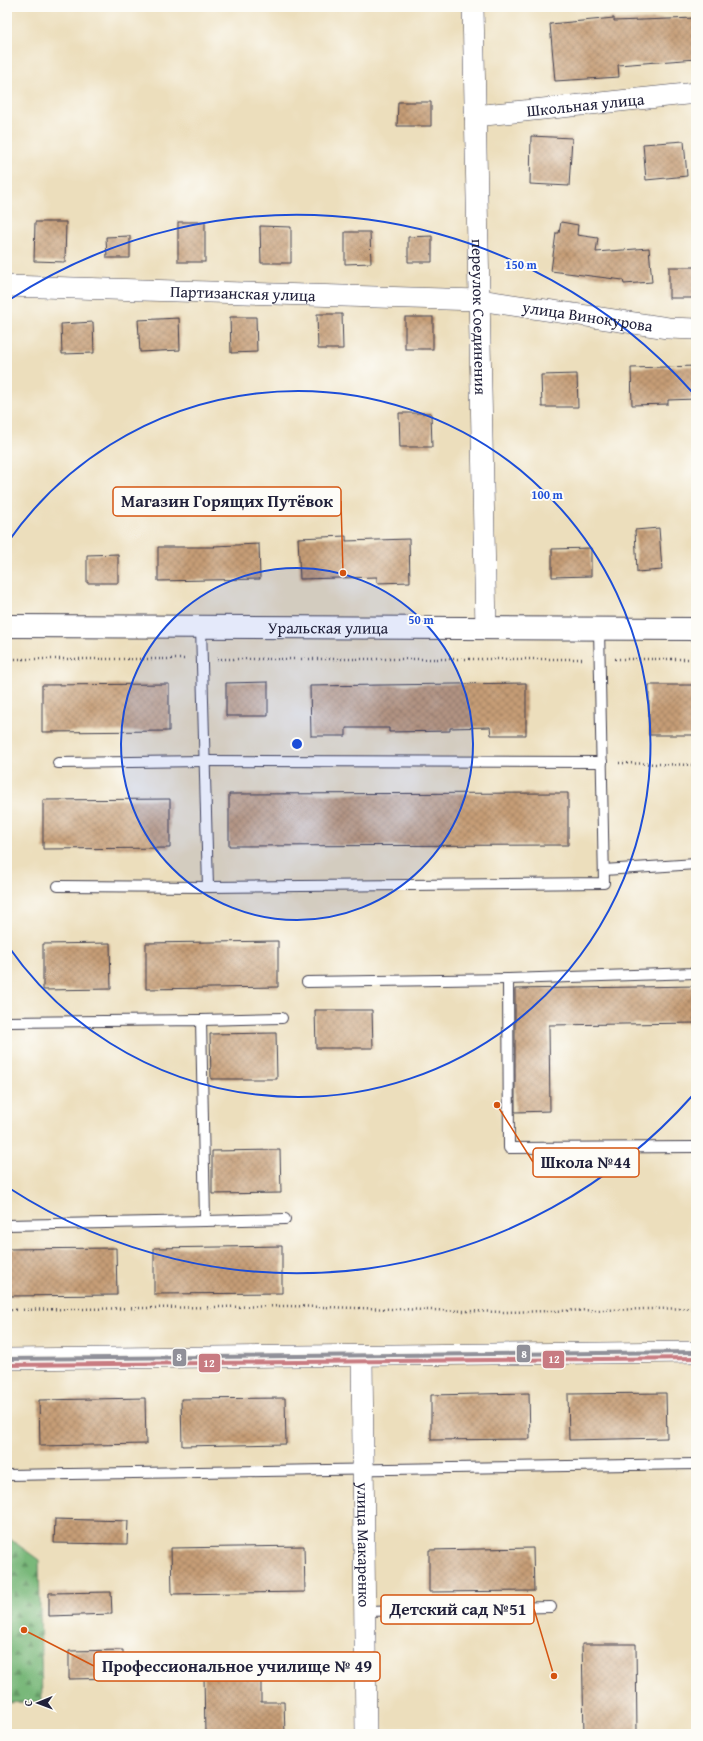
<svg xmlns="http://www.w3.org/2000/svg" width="703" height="1741" font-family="'Gentium Book Plus',serif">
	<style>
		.forest { fill: url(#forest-firs); stroke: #4e6d5a }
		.building { fill: url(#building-cross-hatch) }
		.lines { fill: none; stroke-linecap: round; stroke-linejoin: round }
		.service-casing { stroke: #403e4e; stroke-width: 12 }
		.minor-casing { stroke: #403e4e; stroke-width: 22 }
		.tertiary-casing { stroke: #403e4e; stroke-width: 24 }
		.path { stroke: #403e4e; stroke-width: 2.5; stroke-dasharray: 1 3; stroke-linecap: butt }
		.service { stroke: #fff; stroke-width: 10 }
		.minor { stroke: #fff; stroke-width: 21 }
		.tertiary { stroke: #fff; stroke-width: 22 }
		.bus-1-casing { stroke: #fdfcf7; stroke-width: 7 }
		.bus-2-casing { stroke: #fdfcf7; stroke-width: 7 }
		.bus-1 { stroke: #909099; stroke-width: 4 }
		.bus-2 { stroke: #c87b82; stroke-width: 4 }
		.ring { fill: none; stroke: #1d4ed8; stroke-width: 2 }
		.labels { text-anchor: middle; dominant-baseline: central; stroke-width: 4; stroke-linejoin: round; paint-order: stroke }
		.street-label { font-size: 16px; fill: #22223b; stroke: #fdfcf7 }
		.centre { fill: #1d4ed8; stroke: #fdfcf7; stroke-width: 2 }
		.ring-label { font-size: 12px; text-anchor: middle; font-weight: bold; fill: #1d4ed8; stroke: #fdfcf7; stroke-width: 4; stroke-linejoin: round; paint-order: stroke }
		.leader { fill: none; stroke: #d45411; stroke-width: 1.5 }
		.callout-dot { fill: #d45411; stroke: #fdfcf7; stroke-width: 1.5 }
		.callout { fill: #fdfcf7; stroke: #d45411; stroke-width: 1.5 }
		.callout-label { font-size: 17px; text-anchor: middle; font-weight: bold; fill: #22223b }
		.line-badge { stroke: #fdfcf7; stroke-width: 1.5 }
		.badge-label { font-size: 11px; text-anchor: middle; font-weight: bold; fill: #fff }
	</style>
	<defs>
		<pattern id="forest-firs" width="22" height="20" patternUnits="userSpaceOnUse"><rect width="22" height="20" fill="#79b87a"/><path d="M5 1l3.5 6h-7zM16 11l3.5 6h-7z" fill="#639565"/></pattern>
		<pattern id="building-cross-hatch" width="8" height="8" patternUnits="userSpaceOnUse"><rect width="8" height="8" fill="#c69d76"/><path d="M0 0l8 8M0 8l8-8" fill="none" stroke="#a08062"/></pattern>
	</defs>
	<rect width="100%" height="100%" fill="#fdfcf7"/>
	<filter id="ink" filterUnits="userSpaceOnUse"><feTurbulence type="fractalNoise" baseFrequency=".025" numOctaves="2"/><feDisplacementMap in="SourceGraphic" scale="8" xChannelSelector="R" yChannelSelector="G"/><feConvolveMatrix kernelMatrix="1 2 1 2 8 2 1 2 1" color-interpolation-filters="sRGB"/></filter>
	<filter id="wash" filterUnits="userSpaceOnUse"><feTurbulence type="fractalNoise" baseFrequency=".012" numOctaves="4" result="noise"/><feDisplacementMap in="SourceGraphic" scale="16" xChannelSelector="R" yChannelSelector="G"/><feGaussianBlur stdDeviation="0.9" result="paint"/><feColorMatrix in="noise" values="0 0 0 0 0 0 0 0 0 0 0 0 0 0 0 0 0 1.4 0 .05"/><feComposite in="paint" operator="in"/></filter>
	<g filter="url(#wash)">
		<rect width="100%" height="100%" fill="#ecdebc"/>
		<path class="forest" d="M 7,1539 L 10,1539 L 39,1560 L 42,1701 L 7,1703 Z"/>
		<g id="blocks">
			<g class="building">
				<path d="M 614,18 L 614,21 L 696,18 L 696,59 L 618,65 L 619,77 L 555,81 L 550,24 Z"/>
				<path d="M 398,102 L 431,102 L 431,126 L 397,126 Z"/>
				<path d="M 531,136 L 572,138 L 569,186 L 530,184 Z"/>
				<path d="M 684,141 L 687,176 L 646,180 L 643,144 Z"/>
				<path d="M 35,222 L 66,222 L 65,262 L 34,261 Z"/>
				<rect x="178" y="222" width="27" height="40"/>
				<path d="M 561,222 L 578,225 L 577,235 L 598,238 L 596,252 L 649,248 L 652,282 L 624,284 L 623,280 L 551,271 L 556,233 L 559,233 Z"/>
				<path d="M 260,226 L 291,227 L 291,263 L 261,263 Z"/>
				<path d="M 345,232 L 370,232 L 371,263 L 345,264 Z"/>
				<path d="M 130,236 L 130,258 L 107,258 L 106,237 Z"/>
				<path d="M 432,236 L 432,262 L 408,262 L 408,237 Z"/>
				<rect x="669" y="267" width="27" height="31"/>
				<path d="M 317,314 L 342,314 L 343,349 L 318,349 Z"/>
				<path d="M 230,317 L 256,317 L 257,352 L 231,353 Z"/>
				<rect x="405" y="317" width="28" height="32"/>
				<path d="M 179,318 L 180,350 L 140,352 L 138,320 Z"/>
				<path d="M 93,322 L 94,353 L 62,354 L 61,324 Z"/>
				<path d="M 696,366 L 696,399 L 668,400 L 668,404 L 632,405 L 631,368 Z"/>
				<path d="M 577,374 L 578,407 L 542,407 L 541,375 Z"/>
				<path d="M 399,413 L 431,413 L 432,447 L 400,447 Z"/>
				<path d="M 659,528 L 662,570 L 637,572 L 635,530 Z"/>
				<path d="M 346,536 L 346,541 L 409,539 L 410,582 L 377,583 L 377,577 L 300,579 L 298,538 Z"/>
				<path d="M 259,544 L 260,579 L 158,581 L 158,547 L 215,547 L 214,546 Z"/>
				<path d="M 591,548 L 591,576 L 552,577 L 552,549 Z"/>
				<path d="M 118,554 L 118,583 L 87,583 L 87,555 Z"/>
				<path d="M 268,682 L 268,716 L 226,716 L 226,683 Z"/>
				<path d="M 526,683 L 526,735 L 491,735 L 490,727 L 450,728 L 450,731 L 389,732 L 389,728 L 346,728 L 346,736 L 311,736 L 310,686 Z"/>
				<path d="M 169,684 L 169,731 L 42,732 L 42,685 Z"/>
				<rect x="649" y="685" width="47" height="50"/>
				<path d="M 568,793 L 568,845 L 229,846 L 229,794 Z"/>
				<path d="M 170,799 L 170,848 L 43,849 L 43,800 Z"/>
				<path d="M 278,941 L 278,987 L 146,989 L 146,943 Z"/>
				<path d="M 110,943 L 111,989 L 43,990 L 43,944 Z"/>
				<path d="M 696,986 L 696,1023 L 549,1025 L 550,1111 L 515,1112 L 515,989 Z"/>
				<path d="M 315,1010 L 372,1010 L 373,1048 L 316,1048 Z"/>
				<path d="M 276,1033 L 277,1079 L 211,1079 L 210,1034 Z"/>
				<path d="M 280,1150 L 281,1193 L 212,1194 L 212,1151 Z"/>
				<path d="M 282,1246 L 282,1293 L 154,1294 L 154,1248 Z"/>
				<path d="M 116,1248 L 117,1295 L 7,1296 L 7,1249 Z"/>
				<path d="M 529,1393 L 530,1439 L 431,1440 L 431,1395 Z"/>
				<path d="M 666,1393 L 667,1438 L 569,1440 L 568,1394 Z"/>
				<path d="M 145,1398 L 146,1444 L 40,1446 L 39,1400 Z"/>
				<path d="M 285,1398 L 286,1444 L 182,1446 L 181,1399 Z"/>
				<path d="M 55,1519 L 128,1521 L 127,1544 L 54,1543 Z"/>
				<path d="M 304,1546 L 305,1592 L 172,1594 L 171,1548 Z"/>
				<path d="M 533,1548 L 534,1591 L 429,1592 L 429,1550 Z"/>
				<path d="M 111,1592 L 112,1614 L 49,1616 L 49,1593 Z"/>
				<path d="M 582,1644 L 636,1644 L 637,1734 L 584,1734 Z"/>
				<path d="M 123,1650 L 123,1678 L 69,1679 L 69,1651 Z"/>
				<path d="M 261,1675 L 261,1702 L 284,1702 L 285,1734 L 205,1734 L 204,1676 Z"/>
			</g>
		</g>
	</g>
	<g filter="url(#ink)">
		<use href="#blocks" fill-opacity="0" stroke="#403e4e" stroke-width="1"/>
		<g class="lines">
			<defs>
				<g id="service">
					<path d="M 201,627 L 208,887"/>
					<path d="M 58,763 L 204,761 L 602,762"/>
					<path d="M 604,870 L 696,864"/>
					<path d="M 58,886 L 208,887 L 604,883 L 599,628"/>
					<path d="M 696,973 L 508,979 L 509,1148 L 696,1147"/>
					<path d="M 307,982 L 508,979"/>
					<path d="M 201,1020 L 282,1018"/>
					<path d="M 7,1022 L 201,1020 L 205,1221 L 7,1225"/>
					<path d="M 205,1221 L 285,1219"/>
					<path d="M 7,1475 L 696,1464"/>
					<path d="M 365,1611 L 551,1607"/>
				</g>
				<g id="minor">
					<path id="s1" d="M 473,7 L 486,628"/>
					<path id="s2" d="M 475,116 L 696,93"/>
					<path id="s3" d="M 7,286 L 479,300 L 668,328 L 696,329"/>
					<path id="s4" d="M 362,1357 L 366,1734"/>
					<path d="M 7,1359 L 696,1352"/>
				</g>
				<g id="tertiary">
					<path id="s5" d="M 7,626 L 696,629"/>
				</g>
			</defs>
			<use href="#service" class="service-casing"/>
			<use href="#minor" class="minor-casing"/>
			<use href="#tertiary" class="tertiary-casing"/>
			<g class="path">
				<path d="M 7,659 L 184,659"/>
				<path d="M 217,659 L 582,659"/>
				<path d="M 615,659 L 696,659"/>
				<path d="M 619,763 L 696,765"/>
				<path d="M 7,1310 L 287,1306 L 503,1312 L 696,1308"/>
			</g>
			<use href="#service" class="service"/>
			<use href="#minor" class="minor"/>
			<use href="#tertiary" class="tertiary"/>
			<defs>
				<path id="bus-1" d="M 7,1359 L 696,1352"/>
				<path id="bus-2" d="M 7,1365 L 696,1358"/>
			</defs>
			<use href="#bus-1" class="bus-1-casing"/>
			<use href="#bus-2" class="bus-2-casing"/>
			<use href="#bus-1" class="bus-1"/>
			<use href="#bus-2" class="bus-2"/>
		</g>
	</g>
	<circle cx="297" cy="744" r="176" fill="#1d4ed8" fill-opacity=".12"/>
	<g class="ring">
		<circle cx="297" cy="744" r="176"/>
		<path d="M8 542A353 353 0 1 1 8 946"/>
		<path d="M693 1095A529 529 0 0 1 9 1188M9 300A529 529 0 0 1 693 393"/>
	</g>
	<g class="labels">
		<g class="street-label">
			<text stroke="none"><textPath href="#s2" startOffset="111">Школьная улица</textPath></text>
			<text stroke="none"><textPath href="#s3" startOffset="236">Партизанская улица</textPath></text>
			<text stroke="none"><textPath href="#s3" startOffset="582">улица Винокурова</textPath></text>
			<text stroke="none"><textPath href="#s1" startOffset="310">переулок Соединения</textPath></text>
			<text stroke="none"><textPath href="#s5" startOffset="321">Уральская улица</textPath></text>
			<text stroke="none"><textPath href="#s4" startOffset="188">улица Макаренко</textPath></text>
		</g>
	</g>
	<circle cx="297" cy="744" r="6" class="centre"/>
	<g class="ring-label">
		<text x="521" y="269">150 m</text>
		<text x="547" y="499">100 m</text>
		<text x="421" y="624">50 m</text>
	</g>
	<path class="leader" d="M343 573L341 501M497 1105L533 1162M554 1676L534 1609M24 1630L94 1666"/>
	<g class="callout-dot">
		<circle cx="343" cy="573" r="4"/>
		<circle cx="497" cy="1105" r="4"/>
		<circle cx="554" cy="1676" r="4"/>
		<circle cx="24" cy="1630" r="4"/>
	</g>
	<g class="callout">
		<rect x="113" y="487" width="228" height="29" rx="4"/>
		<rect x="533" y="1148" width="106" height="29" rx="4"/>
		<rect x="381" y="1595" width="153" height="29" rx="4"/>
		<rect x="94" y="1652" width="286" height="29" rx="4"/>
	</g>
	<g class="callout-label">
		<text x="227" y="507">Магазин Горящих Путёвок</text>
		<text x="586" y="1168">Школа №44</text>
		<text x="458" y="1615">Детский сад №51</text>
		<text x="237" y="1672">Профессиональное училище № 49</text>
	</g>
	<g class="line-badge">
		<rect x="516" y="1344" width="15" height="19" rx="4" fill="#909099"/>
		<rect x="172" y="1348" width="15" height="19" rx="4" fill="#909099"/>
		<rect x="542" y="1350" width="23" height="19" rx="4" fill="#c87b82"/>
		<rect x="198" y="1353" width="23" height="20" rx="4" fill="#c87b82"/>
	</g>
	<g class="badge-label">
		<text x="524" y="1358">8</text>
		<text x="179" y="1361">8</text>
		<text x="554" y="1363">12</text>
		<text x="209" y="1367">12</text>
	</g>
	<rect width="703" height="1741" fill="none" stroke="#fdfcf7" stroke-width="24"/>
	<g transform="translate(38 1703) rotate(269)" stroke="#fdfcf7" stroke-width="3" paint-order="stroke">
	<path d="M0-3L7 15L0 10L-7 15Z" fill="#22223b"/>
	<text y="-6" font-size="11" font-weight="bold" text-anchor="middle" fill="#22223b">С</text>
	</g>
</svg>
